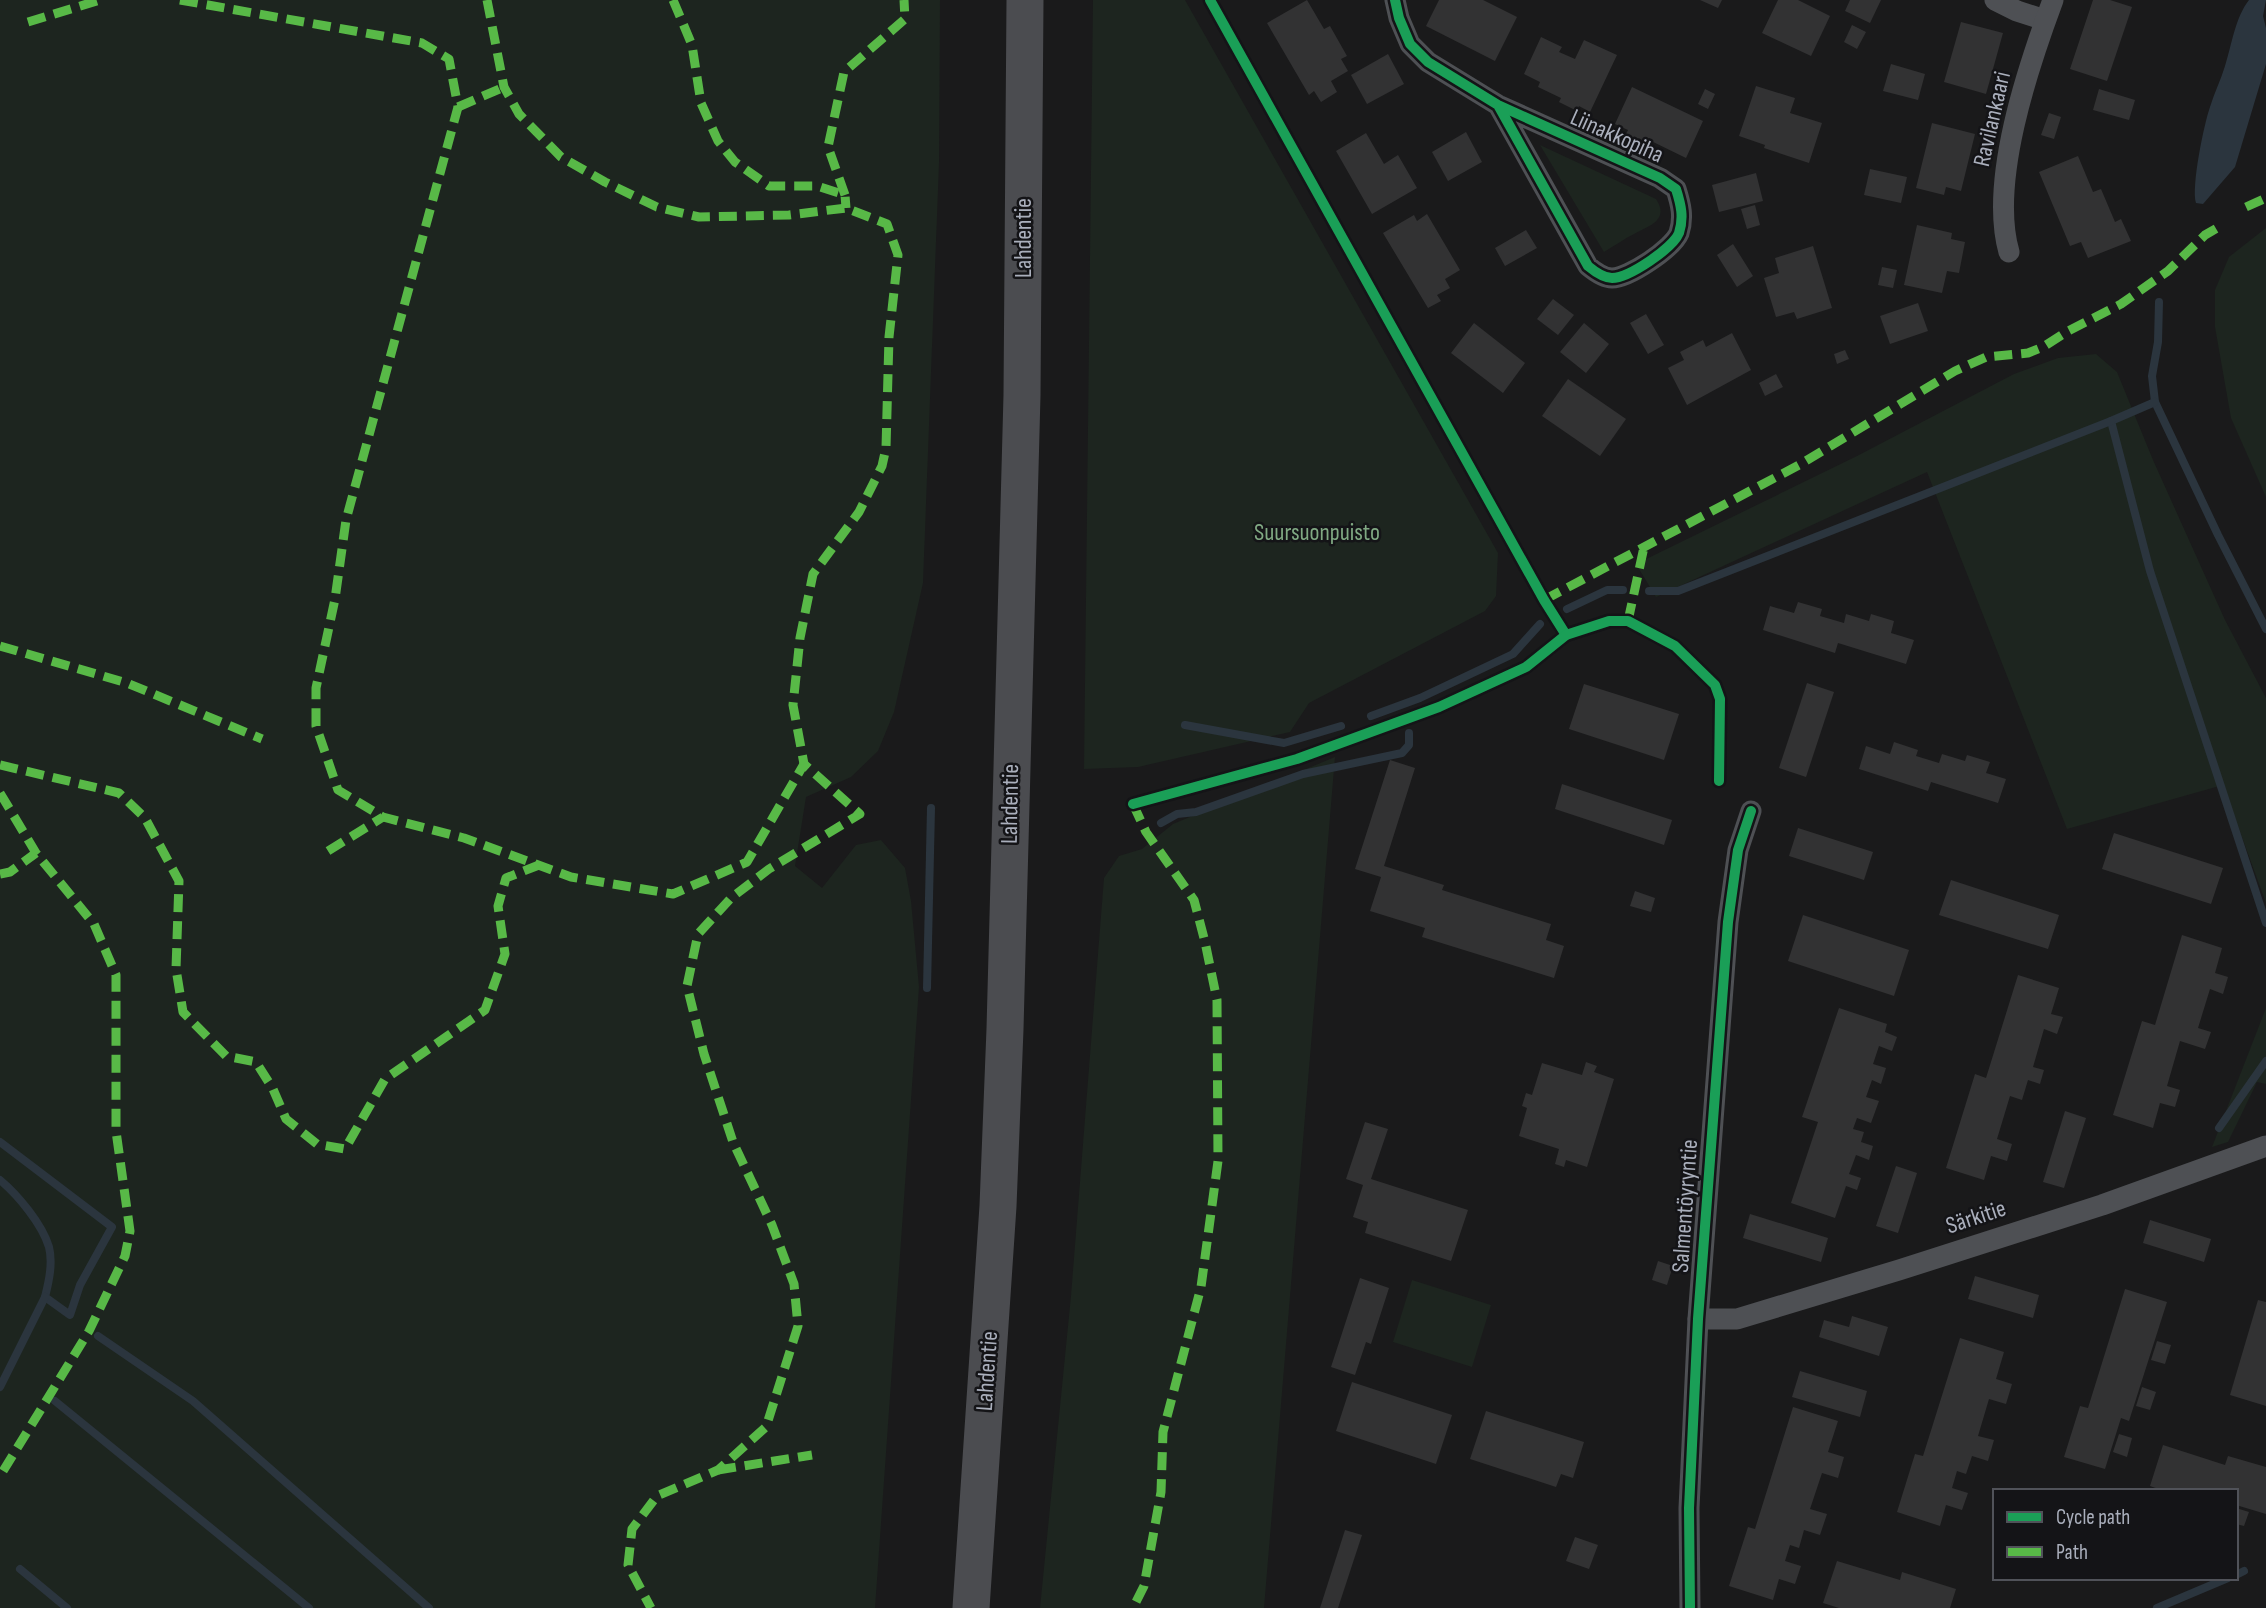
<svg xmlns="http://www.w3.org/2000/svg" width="2266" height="1608" font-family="'Sofia Sans Condensed',sans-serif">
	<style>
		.green { fill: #1d251f }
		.water { fill: #2b353e }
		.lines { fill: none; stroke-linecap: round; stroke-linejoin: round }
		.stream { stroke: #2b353e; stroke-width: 8 }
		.building { fill: #323233 }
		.street { stroke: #4e5054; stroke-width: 21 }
		.highway { stroke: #4b4c50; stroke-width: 37 }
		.quiet { stroke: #58b947; stroke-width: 9; stroke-dasharray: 18 9; stroke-linecap: butt }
		.cycleway-casing { stroke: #141417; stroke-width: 15 }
		.cycleway { stroke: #1a9f57; stroke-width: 10 }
		.labels { text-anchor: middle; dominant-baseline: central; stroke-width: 5; stroke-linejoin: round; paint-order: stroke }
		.street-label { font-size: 24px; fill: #aaafbc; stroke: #141417 }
		.park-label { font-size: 24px; fill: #80a983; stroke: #141417 }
	</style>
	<rect width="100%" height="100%" fill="#1a1a1b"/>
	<g class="green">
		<path d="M 0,0 L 940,0 L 939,163 L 923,583 L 894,712 L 878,751 L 851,777 L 806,797 L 795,866 L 822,888 L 856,845 L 881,840 L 905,868 L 911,901 L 919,987 L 875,1608 L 0,1608 Z"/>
		<path d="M 1093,0 L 1185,0 L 1498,553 L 1496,596 L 1485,611 L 1309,703 L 1290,732 L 1138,767 L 1084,769 Z"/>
		<path d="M 1540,145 L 1656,199 C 1670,220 1649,226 1634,234 C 1624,239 1614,246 1604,252 Z"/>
		<path d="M 2266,228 L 2266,497 L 2231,418 L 2215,327 L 2215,290 L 2229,257 Z"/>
		<path d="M 2096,354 L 2117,372 L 2153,460 L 2225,620 L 2266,698 L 2266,903 L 2223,785 L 2067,829 L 1927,472 L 1656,597 L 1636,564 L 1857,456 L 2014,374 L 2058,358 Z"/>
		<path d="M 1335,757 L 1264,1608 L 1040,1608 L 1071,1296 L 1104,878 L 1119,856 L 1142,849 L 1173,824 Z"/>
		<path d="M 2266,1008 L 2266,1084 L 2257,1082 L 2228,1142 L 2212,1147 Z"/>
		<path d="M 1412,1280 L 1491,1305 L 1472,1367 L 1393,1342 Z"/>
	</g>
	<path class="water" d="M 2249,0 L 2266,0 L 2263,16 L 2266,28 L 2266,64 L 2235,167 L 2203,204 L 2196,203 C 2191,187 2204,124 2210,107 C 2214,93 2221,80 2225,66 C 2232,44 2235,18 2249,0 Z"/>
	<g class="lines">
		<g class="stream">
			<path d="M 2159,302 L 2158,342 L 2152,376 L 2155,402 L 2218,535 L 2266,629"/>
			<path d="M 2155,402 L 2111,421 L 2150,571 L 2266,923"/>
			<path d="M 1649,591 L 1678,591 L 2111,421"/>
			<path d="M 1567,609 L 1607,590 L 1623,590"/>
			<path d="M 1371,716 L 1420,698 L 1513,654 L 1540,624"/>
			<path d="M 1185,725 L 1284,743 L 1341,726"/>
			<path d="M 1161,823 L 1177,814 L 1196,812 L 1303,774 L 1402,753 L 1409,745 L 1409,733"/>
			<path d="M 927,988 L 931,808"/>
			<path d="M 2219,1128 L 2266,1061"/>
			<path d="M 0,1142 L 112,1227 L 80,1285 L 70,1315 L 45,1297 C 49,1281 53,1263 49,1247 C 42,1224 18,1195 0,1180"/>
			<path d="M 98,1336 L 193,1401 L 429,1608"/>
			<path d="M 0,1387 L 45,1297"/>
			<path d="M 55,1401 L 309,1608"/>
			<path d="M 20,1569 L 67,1608"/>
			<path d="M 2236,1575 L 2244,1571"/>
			<path d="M 2157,1608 L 2228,1578"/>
		</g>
	</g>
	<g class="building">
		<path d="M 1307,0 L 1324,29 L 1330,26 L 1347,56 L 1341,59 L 1348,71 L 1331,81 L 1337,92 L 1321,102 L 1314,91 L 1309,95 L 1267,23 Z"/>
		<path d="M 1439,0 L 1483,0 L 1517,17 L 1495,61 L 1426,26 Z"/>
		<path d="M 1700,0 L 1722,0 L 1718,8 Z"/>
		<path d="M 1778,0 L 1798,0 L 1830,16 L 1811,56 L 1762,33 Z"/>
		<path d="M 1850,0 L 1881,0 L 1870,23 L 1845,11 Z"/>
		<path d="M 2093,0 L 2110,0 L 2132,7 L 2107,81 L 2070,69 Z"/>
		<path d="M 1961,22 L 2003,33 L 1986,94 L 1944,82 Z"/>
		<path d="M 1852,25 L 1866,32 L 1857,49 L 1844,42 Z"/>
		<path d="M 1541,37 L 1562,47 L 1559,52 L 1575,59 L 1584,40 L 1617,55 L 1590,112 L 1579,106 L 1577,111 L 1559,102 L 1561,98 L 1538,87 L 1540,82 L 1524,74 Z"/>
		<path d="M 1388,54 L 1404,84 L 1367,104 L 1351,75 Z"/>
		<path d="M 1891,64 L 1925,74 L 1918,100 L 1883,91 Z"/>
		<path d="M 1756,86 L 1795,98 L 1790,113 L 1822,123 L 1809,163 L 1764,148 L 1765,145 L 1739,136 Z"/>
		<path d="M 1632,87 L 1703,121 L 1686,158 L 1645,138 L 1643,143 L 1626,134 L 1628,130 L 1615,124 Z"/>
		<path d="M 1705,89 L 1715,94 L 1708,109 L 1698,104 Z"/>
		<path d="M 2099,89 L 2135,100 L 2129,120 L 2093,110 Z"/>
		<path d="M 2049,113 L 2061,117 L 2054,139 L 2041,135 Z"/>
		<path d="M 1932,123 L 1975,134 L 1961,191 L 1946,187 L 1944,195 L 1916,188 Z"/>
		<path d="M 1466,132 L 1482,162 L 1448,181 L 1432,152 Z"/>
		<path d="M 1366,133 L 1384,164 L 1398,155 L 1417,188 L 1372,214 L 1336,151 Z"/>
		<path d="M 2078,156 L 2093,192 L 2101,189 L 2115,222 L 2121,219 L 2131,241 L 2088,258 L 2081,242 L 2070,246 L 2039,172 Z"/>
		<path d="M 1870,169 L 1907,177 L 1901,203 L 1864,195 Z"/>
		<path d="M 1756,173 L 1763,201 L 1719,212 L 1712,185 Z"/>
		<path d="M 1755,205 L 1760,225 L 1747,229 L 1741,209 Z"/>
		<path d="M 1427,214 L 1460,270 L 1445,279 L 1450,288 L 1437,295 L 1441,301 L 1428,308 L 1383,233 L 1414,215 L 1417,221 Z"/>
		<path d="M 1917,225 L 1952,233 L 1951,239 L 1965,242 L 1959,273 L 1947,271 L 1942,293 L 1904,285 Z"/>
		<path d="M 1526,230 L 1537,248 L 1505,266 L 1495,248 Z"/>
		<path d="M 1733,244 L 1753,276 L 1737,287 L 1717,255 Z"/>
		<path d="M 1813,246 L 1832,308 L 1797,319 L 1794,312 L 1776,317 L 1764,278 L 1779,273 L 1775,258 Z"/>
		<path d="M 1882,267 L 1897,270 L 1893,288 L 1878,285 Z"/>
		<path d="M 1553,299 L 1574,315 L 1558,335 L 1537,319 Z"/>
		<path d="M 1918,303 L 1928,331 L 1890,344 L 1880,316 Z"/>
		<path d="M 1646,314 L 1664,345 L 1648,354 L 1630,323 Z"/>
		<path d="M 1474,323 L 1525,363 L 1503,393 L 1451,353 Z"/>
		<path d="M 1584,323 L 1609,344 L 1586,373 L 1560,352 Z"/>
		<path d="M 1732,333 L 1751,370 L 1687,405 L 1668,368 L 1684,360 L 1680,352 L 1703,340 L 1706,347 Z"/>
		<path d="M 1845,350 L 1849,359 L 1837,364 L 1834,354 Z"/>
		<path d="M 1776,374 L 1783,387 L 1765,396 L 1759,383 Z"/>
		<path d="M 1568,379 L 1626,419 L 1600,456 L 1542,416 Z"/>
		<path d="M 1798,602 L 1822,609 L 1820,616 L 1844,623 L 1846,614 L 1869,621 L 1871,614 L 1894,621 L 1891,633 L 1914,640 L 1906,664 L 1838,643 L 1835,653 L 1763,630 L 1770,606 L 1794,613 Z"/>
		<path d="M 1807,683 L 1834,692 L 1806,777 L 1779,768 Z"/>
		<path d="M 1584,684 L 1679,714 L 1664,760 L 1569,729 Z"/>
		<path d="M 1894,742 L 1918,750 L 1916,756 L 1939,763 L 1942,754 L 1965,761 L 1967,755 L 1990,762 L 1986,773 L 2006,779 L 1998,803 L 1931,782 L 1928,791 L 1859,769 L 1866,746 L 1890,754 Z"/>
		<path d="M 1390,760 L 1415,768 L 1384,866 L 1444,885 L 1442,890 L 1551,924 L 1546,940 L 1564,946 L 1554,978 L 1422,937 L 1425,928 L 1370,911 L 1381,877 L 1355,869 Z"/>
		<path d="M 1562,784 L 1672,820 L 1664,845 L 1555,809 Z"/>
		<path d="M 1798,828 L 1873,852 L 1864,880 L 1789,856 Z"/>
		<path d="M 2114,833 L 2223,868 L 2211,904 L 2102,869 Z"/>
		<path d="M 1951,880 L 2059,915 L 2048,949 L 1939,915 Z"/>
		<path d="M 1635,891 L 1655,898 L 1651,912 L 1630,906 Z"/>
		<path d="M 1803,915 L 1909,950 L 1894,996 L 1788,961 Z"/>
		<path d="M 2182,935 L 2222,948 L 2215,973 L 2228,977 L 2223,994 L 2210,989 L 2198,1028 L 2211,1032 L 2205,1049 L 2180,1041 L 2167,1086 L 2180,1090 L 2175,1107 L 2160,1103 L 2153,1128 L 2113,1115 L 2142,1021 L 2155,1025 Z"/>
		<path d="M 2018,975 L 2059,988 L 2051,1014 L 2063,1017 L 2057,1034 L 2044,1029 L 2033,1067 L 2044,1070 L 2040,1084 L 2028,1080 L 2022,1100 L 2010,1096 L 1997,1139 L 2012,1144 L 2007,1161 L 1991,1156 L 1984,1180 L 1946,1168 L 1975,1074 L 1986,1078 Z"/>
		<path d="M 1839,1008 L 1887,1024 L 1885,1032 L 1897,1037 L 1892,1051 L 1879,1046 L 1873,1064 L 1886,1068 L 1881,1084 L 1872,1080 L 1866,1097 L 1879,1101 L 1871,1123 L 1857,1118 L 1853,1129 L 1864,1132 L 1861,1142 L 1873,1146 L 1869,1160 L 1856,1155 L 1849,1174 L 1861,1178 L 1857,1190 L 1846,1186 L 1835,1218 L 1791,1203 L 1818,1122 L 1802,1117 Z"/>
		<path d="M 1586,1062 L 1597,1066 L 1594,1072 L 1614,1079 L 1587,1167 L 1566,1160 L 1564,1167 L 1555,1164 L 1559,1149 L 1519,1136 L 1527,1108 L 1522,1106 L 1526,1093 L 1532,1095 L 1542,1063 L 1582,1075 Z"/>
		<path d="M 2065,1111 L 2086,1118 L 2064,1188 L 2043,1182 Z"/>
		<path d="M 1365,1122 L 1388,1129 L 1371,1179 L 1468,1210 L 1451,1261 L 1365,1233 L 1368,1222 L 1353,1217 L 1363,1185 L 1346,1179 Z"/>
		<path d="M 1896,1166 L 1917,1173 L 1898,1233 L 1876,1226 Z"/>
		<path d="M 1750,1214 L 1828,1238 L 1821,1262 L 1743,1238 Z"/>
		<path d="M 2150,1220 L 2211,1239 L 2204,1262 L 2143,1243 Z"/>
		<path d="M 1658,1261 L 1673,1266 L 1667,1285 L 1652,1280 Z"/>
		<path d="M 1975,1276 L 2039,1295 L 2033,1318 L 1968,1299 Z"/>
		<path d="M 1360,1278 L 1389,1288 L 1371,1344 L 1366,1342 L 1355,1375 L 1331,1367 Z"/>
		<path d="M 2125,1289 L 2167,1302 L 2129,1421 L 2121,1418 L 2105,1469 L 2064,1457 L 2080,1406 L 2088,1408 Z"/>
		<path d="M 2258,1300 L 2266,1302 L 2266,1406 L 2230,1395 Z"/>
		<path d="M 1852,1316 L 1888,1327 L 1879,1356 L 1819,1337 L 1824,1320 L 1849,1327 Z"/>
		<path d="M 1960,1338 L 2004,1352 L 1996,1379 L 2012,1384 L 2006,1404 L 1989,1399 L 1978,1436 L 1994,1440 L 1988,1461 L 1972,1456 L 1966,1474 L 1957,1471 L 1952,1488 L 1968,1493 L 1962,1510 L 1946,1505 L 1940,1526 L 1897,1512 L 1915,1454 L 1923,1456 Z"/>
		<path d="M 2157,1341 L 2171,1345 L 2165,1364 L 2151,1360 Z"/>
		<path d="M 1800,1371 L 1867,1391 L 1860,1417 L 1792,1397 Z"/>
		<path d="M 1352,1382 L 1452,1415 L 1436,1464 L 1336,1431 Z"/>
		<path d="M 2142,1387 L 2156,1392 L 2150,1410 L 2136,1406 Z"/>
		<path d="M 1793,1407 L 1838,1421 L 1828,1452 L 1844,1457 L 1838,1478 L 1822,1473 L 1810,1509 L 1827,1514 L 1820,1535 L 1804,1530 L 1799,1548 L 1790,1545 L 1785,1561 L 1801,1566 L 1795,1584 L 1779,1579 L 1773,1600 L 1729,1586 L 1748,1527 L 1755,1529 Z"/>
		<path d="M 1486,1411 L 1584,1442 L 1573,1478 L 1561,1474 L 1556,1487 L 1470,1459 Z"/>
		<path d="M 2119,1434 L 2132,1438 L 2127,1457 L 2113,1452 Z"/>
		<path d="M 2163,1445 L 2225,1465 L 2228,1456 L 2266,1467 L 2266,1514 L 2236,1505 L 2236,1491 L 2164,1491 L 2150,1486 Z"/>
		<path d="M 2236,1508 L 2249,1512 L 2244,1526 L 2236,1524 Z"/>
		<path d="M 1345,1530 L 1362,1535 L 1338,1608 L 1320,1608 Z"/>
		<path d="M 1575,1537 L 1598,1545 L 1589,1569 L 1566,1561 Z"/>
		<path d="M 1837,1561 L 1900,1580 L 1902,1572 L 1956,1589 L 1950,1608 L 1839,1608 L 1823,1603 Z"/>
	</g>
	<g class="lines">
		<g class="street">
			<path d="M 1395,0 L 1399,18 L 1410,44 L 1428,62 L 1498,105 L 1660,178 L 1676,189 C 1681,205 1684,217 1679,233 C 1673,248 1629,278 1612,278 C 1603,278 1594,271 1588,266 L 1498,105"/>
			<path d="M 1995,0 L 2017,11 L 2045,20"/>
			<path d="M 2009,252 C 1989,182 2028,67 2053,0"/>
			<path d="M 1698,1319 L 1737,1319 L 1899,1270 L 2102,1205 L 2266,1146"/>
			<path d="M 1690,1608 L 1689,1508 L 1698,1319 L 1728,922 L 1738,850 L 1751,811"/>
		</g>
		<path class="highway" d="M 971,1608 L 998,1206 L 1005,1029 L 1022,395 L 1025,0"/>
		<g class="quiet">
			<path d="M 180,0 L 422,43 L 449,59 L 458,107 L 346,520 L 335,599 L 316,688 L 316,726 L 338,790 L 383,817 L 464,838 L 571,877 L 673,894 L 747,862 L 804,764 L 860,814 L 769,869 L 731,898 L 698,934 L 687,986 L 704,1054 L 733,1142 L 772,1225 L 794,1284 L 798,1326 L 766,1427 L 718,1470 L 657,1496 L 632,1529 L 628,1565 L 651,1608"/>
			<path d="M 487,0 L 504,87 L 519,114 L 561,157 L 605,182 L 657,207 L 699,217 L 789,215 L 846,208 L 887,224 L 898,255 L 889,337 L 886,448 L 882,466 L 859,512 L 813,574 L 800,638 L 793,705 L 804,764"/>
			<path d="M 673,0 L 692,45 L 701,103 L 718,141 L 735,162 L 769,186 L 817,186 L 845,195 L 846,208"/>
			<path d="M 28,22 L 100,0"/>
			<path d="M 458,107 L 504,87"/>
			<path d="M 845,195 L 828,147 L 844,72 L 905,19 L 904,0"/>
			<path d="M 2246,207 L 2266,198"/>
			<path d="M 1544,600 L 1799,465 L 1955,371 L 1986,357 L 2028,353 L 2043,347 L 2068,331 L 2121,304 L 2168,271 L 2205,235 L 2217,228"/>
			<path d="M 1628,621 L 1644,547"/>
			<path d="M 0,646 L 127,683 L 262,739"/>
			<path d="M 0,765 L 119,793 L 145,818 L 179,881 L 176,969 L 183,1012 L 226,1056 L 256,1062 L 273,1089 L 286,1119 L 317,1144 L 345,1149 L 385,1079 L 485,1010 L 505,954 L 498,906 L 506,878 L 539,865"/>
			<path d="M 0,793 L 36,853 L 94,924 L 116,975 L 116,1131 L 130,1231 L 125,1256 L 89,1331 L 0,1476"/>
			<path d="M 1133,804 L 1146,832 L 1194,900 L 1205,942 L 1217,1000 L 1218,1161 L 1201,1287 L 1163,1432 L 1161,1492 L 1144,1586 L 1133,1608"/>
			<path d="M 328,851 L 383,817"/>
			<path d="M 0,874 L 10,872 L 36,853"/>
			<path d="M 718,1470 L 812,1455"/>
		</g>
		<defs>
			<g id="cycleway">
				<path d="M 1210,0 L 1544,600 L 1566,635"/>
				<path d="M 1395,0 L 1399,18 L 1410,44 L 1428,62 L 1498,105 L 1660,178 L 1676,189 C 1681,205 1684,217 1679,233 C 1673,248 1629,278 1612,278 C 1603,278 1594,271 1588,266 L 1498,105"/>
				<path d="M 1133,804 L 1297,759 L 1439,707 L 1526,667 L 1566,635 L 1609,621 L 1628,621 L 1675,646 L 1715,685 L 1720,699 L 1719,781"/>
				<path d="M 1690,1608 L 1689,1508 L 1698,1319 L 1728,922 L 1738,850 L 1751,811"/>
			</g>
		</defs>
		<use href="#cycleway" class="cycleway-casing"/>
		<use href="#cycleway" class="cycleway"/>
	</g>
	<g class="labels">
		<g class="street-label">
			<text transform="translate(1992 119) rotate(-77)">Ravilankaari</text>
			<text transform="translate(1617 136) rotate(24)">Liinakkopiha</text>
			<text transform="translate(1023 238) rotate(-90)">Lahdentie</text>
			<text transform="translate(1010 804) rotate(-89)">Lahdentie</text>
			<text transform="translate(1685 1206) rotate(-86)">Salmentöyryntie</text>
			<text transform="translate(1976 1217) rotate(-18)">Särkitie</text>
			<text transform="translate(987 1371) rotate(-86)">Lahdentie</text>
		</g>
		<g class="park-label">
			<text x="1317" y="532">Suursuonpuisto</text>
		</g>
	</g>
	<rect x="1993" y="1489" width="245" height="91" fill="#141417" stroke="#505259" stroke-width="2"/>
	<rect x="2007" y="1512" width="35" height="10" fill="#1a9f57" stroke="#505259" stroke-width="2"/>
	<text x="2056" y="1524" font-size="21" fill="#aaafbc">Cycle path</text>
	<rect x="2007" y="1547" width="35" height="10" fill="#58b947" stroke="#505259" stroke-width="2"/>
	<text x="2056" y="1559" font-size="21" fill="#aaafbc">Path</text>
</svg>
